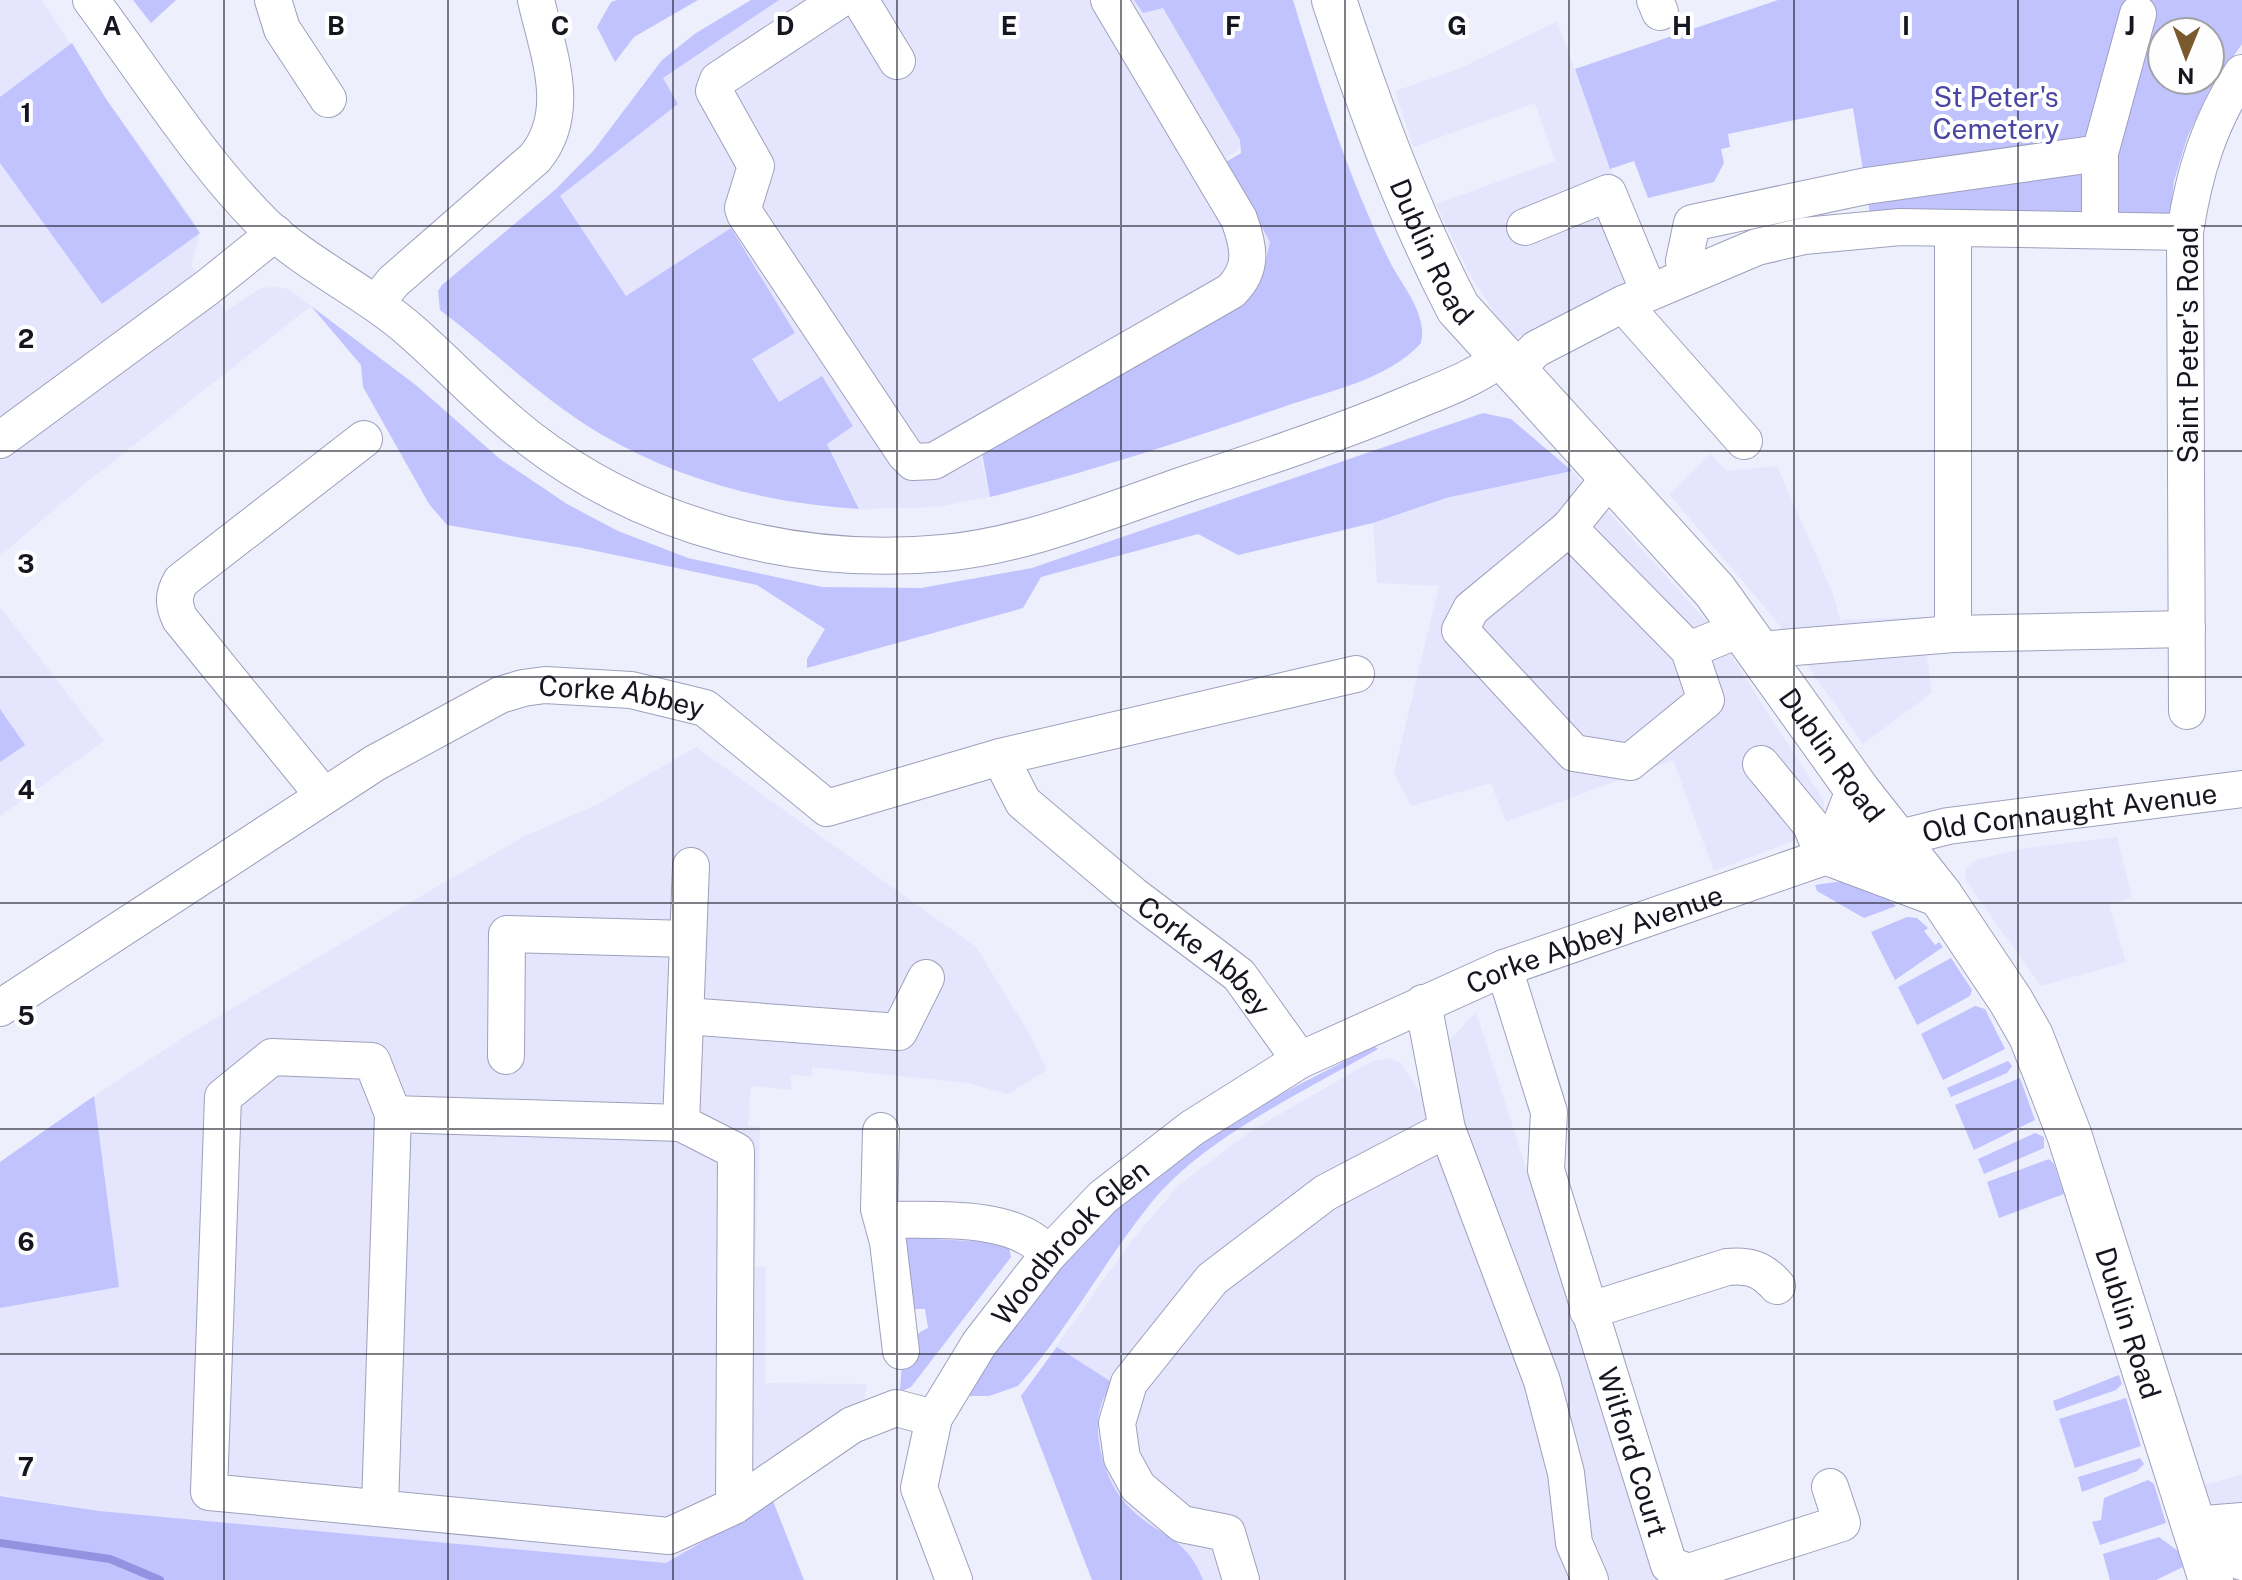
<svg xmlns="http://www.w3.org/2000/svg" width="2242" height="1580" font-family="'Public Sans',sans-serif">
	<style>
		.built { fill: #e5e6fd }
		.green { fill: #c0c3fe; fill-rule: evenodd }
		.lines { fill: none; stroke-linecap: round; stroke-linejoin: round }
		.stream { stroke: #9192e0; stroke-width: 8 }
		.minor-casing { stroke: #9ea0bc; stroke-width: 38 }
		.major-casing { stroke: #9ea0bc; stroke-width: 46 }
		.minor { stroke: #fff; stroke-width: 36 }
		.major { stroke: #fff; stroke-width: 44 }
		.grid { fill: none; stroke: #161621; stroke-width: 2; stroke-opacity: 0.55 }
		.labels { text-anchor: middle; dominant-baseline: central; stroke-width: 8; stroke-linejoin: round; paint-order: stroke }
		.park-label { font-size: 28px; fill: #4c45a2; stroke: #fefefe }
		.street-label { font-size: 28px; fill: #161621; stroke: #fefefe }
		.grid-label { font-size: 26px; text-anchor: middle; font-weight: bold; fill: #161621; stroke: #fefefe; stroke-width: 8; stroke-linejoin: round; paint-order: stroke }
	</style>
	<rect width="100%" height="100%" fill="#eeeffc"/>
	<g class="built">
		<path d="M 0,0 L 42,0 L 106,99 L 193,220 L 199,237 L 191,265 L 226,311 L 261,288 L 274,287 L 289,289 L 311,306 L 87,482 L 0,556 Z"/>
		<path d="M 779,0 L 1161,0 L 1244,138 L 1237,151 L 1227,157 L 1276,244 L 1268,271 L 981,459 L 990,497 L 937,507 L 860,509 L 827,443 L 852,427 L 821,377 L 779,402 L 752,358 L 731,228 L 626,296 L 560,196 L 678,104 L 662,78 Z"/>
		<path d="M 1557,21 L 1649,274 L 1512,340 L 1469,273 L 1436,204 L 1555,161 L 1535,103 L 1413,147 L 1395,91 L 1459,69 Z"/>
		<path d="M 1711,454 L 1726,471 L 1777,466 L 1833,594 L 1840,620 L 1922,617 L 1932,693 L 1863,744 L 1773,617 L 1669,494 Z"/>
		<path d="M 1572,471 L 1717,633 L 1824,801 L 1824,822 L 1817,832 L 1714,871 L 1673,760 L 1506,822 L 1491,783 L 1411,806 L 1394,773 L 1439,586 L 1377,583 L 1373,523 L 1446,498 Z"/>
		<path d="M 0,607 L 104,741 L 0,816 Z"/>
		<path d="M 696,747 L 976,947 L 1029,1033 L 1047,1070 L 1008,1094 L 967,1083 L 812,1067 L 812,1076 L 791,1075 L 791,1090 L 751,1086 L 748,1126 L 760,1127 L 755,1267 L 766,1267 L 765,1383 L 867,1384 L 863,1404 L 869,1430 L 773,1501 L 667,1563 L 99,1511 L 0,1495 L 0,1308 L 119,1287 L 94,1096 L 181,1039 L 421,896 L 525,836 L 598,804 Z"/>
		<path d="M 2117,837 L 2132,898 L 2109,905 L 2126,962 L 2041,986 L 1965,880 L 1966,868 L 1976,860 L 2026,848 Z"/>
		<path d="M 1476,1012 L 1659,1580 L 1092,1580 L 1021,1396 L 1129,1244 L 1178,1186 L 1254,1129 L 1374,1060 L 1391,1059 L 1401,1063 L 1419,1091 L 1448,1081 L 1448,1042 Z"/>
		<path d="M 2242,1475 L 2242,1580 L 2233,1580 L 2203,1485 Z"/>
	</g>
	<g class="green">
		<path d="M 133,0 L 176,0 L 151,23 Z"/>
		<path d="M 617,0 L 698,0 L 634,37 L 615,62 L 597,27 L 611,2 Z"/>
		<path d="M 751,0 L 779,0 L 663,78 L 678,104 L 560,196 L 626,296 L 731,228 L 795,333 L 752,359 L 779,402 L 822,376 L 853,426 L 827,444 L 859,509 C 768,504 678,480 599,433 C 542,399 493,350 440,310 L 438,291 L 442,285 L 556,189 L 594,150 L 662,60 L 696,33 Z"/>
		<path d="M 1134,0 L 1293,0 C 1320,89 1348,176 1389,260 C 1401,285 1428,313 1421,343 C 1388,380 1328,391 1283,407 C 1187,440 1089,472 990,497 L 982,453 L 1238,293 L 1264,268 L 1270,242 L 1226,162 L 1241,153 L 1240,140 L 1163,8 L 1143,13 Z"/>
		<path d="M 1778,0 L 2242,0 L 2242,44 L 2209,91 L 2187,138 L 2174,181 L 2169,227 L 1872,227 L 1853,108 L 1728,134 L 1730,147 L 1721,149 L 1724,163 L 1714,182 L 1648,198 L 1634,161 L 1610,169 L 1575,69 ZM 2162,32 L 2210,32 L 2210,80 L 2162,80 Z"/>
		<path d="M 72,43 L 106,99 L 200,233 L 102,304 L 0,163 L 0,97 Z"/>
		<path d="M 311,306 L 417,386 L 500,459 L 567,504 L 618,531 L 688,558 L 822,587 L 921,588 L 1032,568 L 1483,413 L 1511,419 L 1572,471 L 1446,498 L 1373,523 L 1238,555 L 1198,534 L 1041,577 L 1023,608 L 807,668 L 807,659 L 825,629 L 757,585 L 582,548 L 447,525 L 429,504 L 363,387 L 361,365 Z"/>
		<path d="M 0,709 L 25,745 L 0,762 Z"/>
		<path d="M 1842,881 L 1882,895 L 1896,906 L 1864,918 L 1817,891 L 1815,885 Z"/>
		<path d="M 1907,917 L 1917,918 L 1928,928 L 1924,931 L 1935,945 L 1939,942 L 1943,947 L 1895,980 L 1871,932 Z"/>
		<path d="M 1951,958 L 1972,990 L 1970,996 L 1917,1025 L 1898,987 Z"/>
		<path d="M 1975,1006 L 1985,1009 L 2005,1049 L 1943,1080 L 1921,1034 Z"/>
		<path d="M 1374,1046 L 1378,1049 C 1307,1090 1203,1138 1151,1203 C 1104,1261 1068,1330 1018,1386 L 989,1396 L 969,1396 L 976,1378 L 1048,1277 L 1102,1218 L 1185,1153 L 1273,1098 Z"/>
		<path d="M 2008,1061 L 2012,1066 L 2007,1073 L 1951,1097 L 1947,1088 Z"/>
		<path d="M 2020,1078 L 2035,1120 L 1974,1150 L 1955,1105 Z"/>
		<path d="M 94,1096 L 119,1287 L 0,1308 L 0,1162 Z"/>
		<path d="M 2035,1133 L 2044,1137 L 2044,1148 L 1984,1174 L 1978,1159 Z"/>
		<path d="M 2049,1159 L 2054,1164 L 2064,1194 L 1999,1218 L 1987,1182 Z"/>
		<path d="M 925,1229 L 933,1239 L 991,1242 L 1009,1248 L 1011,1257 L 911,1387 L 900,1392 C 902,1367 901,1339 928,1328 L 925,1309 L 911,1309 L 899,1238 Z"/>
		<path d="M 1057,1347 L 1113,1383 C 1109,1390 1103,1398 1101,1405 C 1091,1437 1106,1485 1130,1508 C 1158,1537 1186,1535 1203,1580 L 1092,1580 L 1021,1396 Z"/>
		<path d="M 2119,1375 L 2122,1384 L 2116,1390 L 2056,1411 L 2053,1401 Z"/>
		<path d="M 2126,1398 L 2141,1446 L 2075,1468 L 2059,1419 Z"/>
		<path d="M 2140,1458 L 2144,1464 L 2137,1471 L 2082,1492 L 2078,1477 Z"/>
		<path d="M 2148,1480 L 2154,1484 L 2166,1523 L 2100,1545 L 2092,1522 L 2101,1520 L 2104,1498 Z"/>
		<path d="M 0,1496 L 99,1511 L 666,1563 L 773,1501 L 804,1580 L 0,1580 Z"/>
		<path d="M 2159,1537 L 2178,1551 L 2183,1567 L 2156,1580 L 2110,1580 L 2103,1554 Z"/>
	</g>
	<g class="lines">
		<path class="stream" d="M 0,1543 L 110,1559 L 160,1580"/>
		<defs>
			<g id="minor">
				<path d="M 91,0 C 144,71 202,163 264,224 C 307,265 367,292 412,332 C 452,367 487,406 529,438 C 645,528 798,567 944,553 C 1029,545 1112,509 1192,482 C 1265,458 1340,433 1411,403 C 1442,390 1473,379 1500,359"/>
				<path d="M 273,0 L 282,29 L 328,99"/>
				<path d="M 839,0 L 718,80 L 714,91 L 756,166 L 743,208 L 745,214 L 905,454 L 913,462 L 934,461 L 1231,291 C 1254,268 1249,247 1239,219 L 1109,0"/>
				<path d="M 860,0 L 897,61"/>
				<path d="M 1655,0 L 1660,12"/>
				<path d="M 2100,224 L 2100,153 L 2138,14"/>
				<path d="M 1525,227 L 1608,193 L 1649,292"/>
				<path d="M 1688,276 L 1684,261 L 1692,223 L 1866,186 L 2100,153"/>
				<path d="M 377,302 L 393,282 L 535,158 C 573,112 548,53 536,0"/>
				<path d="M 1623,304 L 1744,441"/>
				<path d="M 1513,372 L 1536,349 L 1623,304 L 1757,247 L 1804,236 L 1900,227 L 2185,232"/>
				<path d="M 0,440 L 208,287 L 275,233"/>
				<path d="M 1611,476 L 1569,528 L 1689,650 L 1743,628"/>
				<path d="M 1569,528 L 1471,609 L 1460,630 L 1574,753 L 1630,762 L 1706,700 L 1689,650"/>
				<path d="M 1953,634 L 1953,230"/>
				<path d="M 1759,650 L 1953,634 L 2187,629"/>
				<path d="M 2187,711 L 2185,232 C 2194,173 2209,123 2242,73"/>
				<path d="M 1000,757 L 1356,674"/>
				<path d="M 1761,764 L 1811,825 L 1824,857"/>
				<path d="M 323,795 L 180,619 C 173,604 173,595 181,581 L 364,439"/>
				<path d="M 691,866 L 681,1123 L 736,1151 L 734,1506 L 852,1425 L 896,1408 L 934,1418"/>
				<path id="s1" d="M 1504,968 L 1549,1112 L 1546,1170 L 1669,1565 L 1689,1572 L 1842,1523 L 1830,1487"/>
				<path d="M 1423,1003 L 1447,1129 L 1542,1381 L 1566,1473 L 1574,1543 L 1590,1580"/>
				<path id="s2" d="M 0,1008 L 375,763 L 500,695 L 523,688 L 545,685 L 631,690 L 705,708 L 827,808 L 1000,757 L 1023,802 L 1133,895 L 1239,975 L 1300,1060"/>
				<path d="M 686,1016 L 899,1032 L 926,978"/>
				<path d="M 506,1056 L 507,934 L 688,939"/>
				<path d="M 393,1114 L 681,1123"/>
				<path d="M 881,1131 L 879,1209 L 888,1242 L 901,1351"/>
				<path d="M 883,1220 C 930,1220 1019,1213 1048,1255"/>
				<path d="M 1588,1311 L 1727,1267 C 1750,1265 1762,1269 1777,1286"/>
				<path d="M 380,1506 L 393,1114 L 372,1061 L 272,1057 L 223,1097 L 209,1492 L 669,1536 L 734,1506"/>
				<path d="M 2193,1525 L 2242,1521"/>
				<path d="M 2230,1525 L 2242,1562"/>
				<path id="s3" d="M 954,1580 L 919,1488 L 934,1418 L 979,1344 L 1048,1255 L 1103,1197 L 1192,1128 L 1300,1060 L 1504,968 L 1824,857 L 1948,826 L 2242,789"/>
				<path d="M 1241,1580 L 1227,1533 L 1182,1524 L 1138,1487 L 1122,1458 L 1117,1423 L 1129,1383 L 1212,1279 L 1325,1193 L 1447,1129"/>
			</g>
			<g id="major">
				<path id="s4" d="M 1334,0 C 1369,105 1407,210 1458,308 L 1715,591 L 1858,791 L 1940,895 L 2011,1001 L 2031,1036 L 2069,1134 L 2211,1580"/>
				<path d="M 1858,791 L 1833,855 L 1940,895"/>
			</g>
		</defs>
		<use href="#minor" class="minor-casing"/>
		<use href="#major" class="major-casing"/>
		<use href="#minor" class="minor"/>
		<use href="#major" class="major"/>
	</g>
	<path class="grid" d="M 224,0 L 224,1580M 448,0 L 448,1580M 673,0 L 673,1580M 897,0 L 897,1580M 1121,0 L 1121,1580M 1345,0 L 1345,1580M 1569,0 L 1569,1580M 1794,0 L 1794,1580M 2018,0 L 2018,1580M 0,226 L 2242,226M 0,451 L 2242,451M 0,677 L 2242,677M 0,903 L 2242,903M 0,1129 L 2242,1129M 0,1354 L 2242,1354"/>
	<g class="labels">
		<g class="park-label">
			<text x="1996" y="96">St Peter's<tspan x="1996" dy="32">Cemetery</tspan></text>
		</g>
		<g class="street-label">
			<text stroke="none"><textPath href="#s4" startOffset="270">Dublin Road</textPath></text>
			<text transform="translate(2187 345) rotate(-90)">Saint Peter's Road</text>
			<text stroke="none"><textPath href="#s2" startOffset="714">Corke Abbey</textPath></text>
			<text stroke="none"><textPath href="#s4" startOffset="916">Dublin Road</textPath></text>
			<text stroke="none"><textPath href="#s3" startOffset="1502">Old Connaught Avenue</textPath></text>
			<text stroke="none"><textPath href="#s3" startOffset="1008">Corke Abbey Avenue</textPath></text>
			<text stroke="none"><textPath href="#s2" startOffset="1426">Corke Abbey</textPath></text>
			<text stroke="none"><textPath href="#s3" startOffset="394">Woodbrook Glen</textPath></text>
			<text stroke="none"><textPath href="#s4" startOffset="1564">Dublin Road</textPath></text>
			<text stroke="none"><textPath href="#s1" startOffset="504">Wilford Court</textPath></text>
		</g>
	</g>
	<g class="grid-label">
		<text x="112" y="35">A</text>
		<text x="336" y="35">B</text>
		<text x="560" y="35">C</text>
		<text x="785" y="35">D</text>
		<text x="1009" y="35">E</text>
		<text x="1233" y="35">F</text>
		<text x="1457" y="35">G</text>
		<text x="1682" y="35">H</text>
		<text x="1906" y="35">I</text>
		<text x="2130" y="35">J</text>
		<text x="26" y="122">1</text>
		<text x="26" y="348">2</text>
		<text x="26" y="573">3</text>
		<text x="26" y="799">4</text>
		<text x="26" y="1025">5</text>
		<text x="26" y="1251">6</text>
		<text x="26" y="1476">7</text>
	</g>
	<g transform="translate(2186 56) rotate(181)"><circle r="38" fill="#fefefe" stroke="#a1a1a6" stroke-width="2"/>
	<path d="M0-6L14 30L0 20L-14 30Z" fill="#7a592f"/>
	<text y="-12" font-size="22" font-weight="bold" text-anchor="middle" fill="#161621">N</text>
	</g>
</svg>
